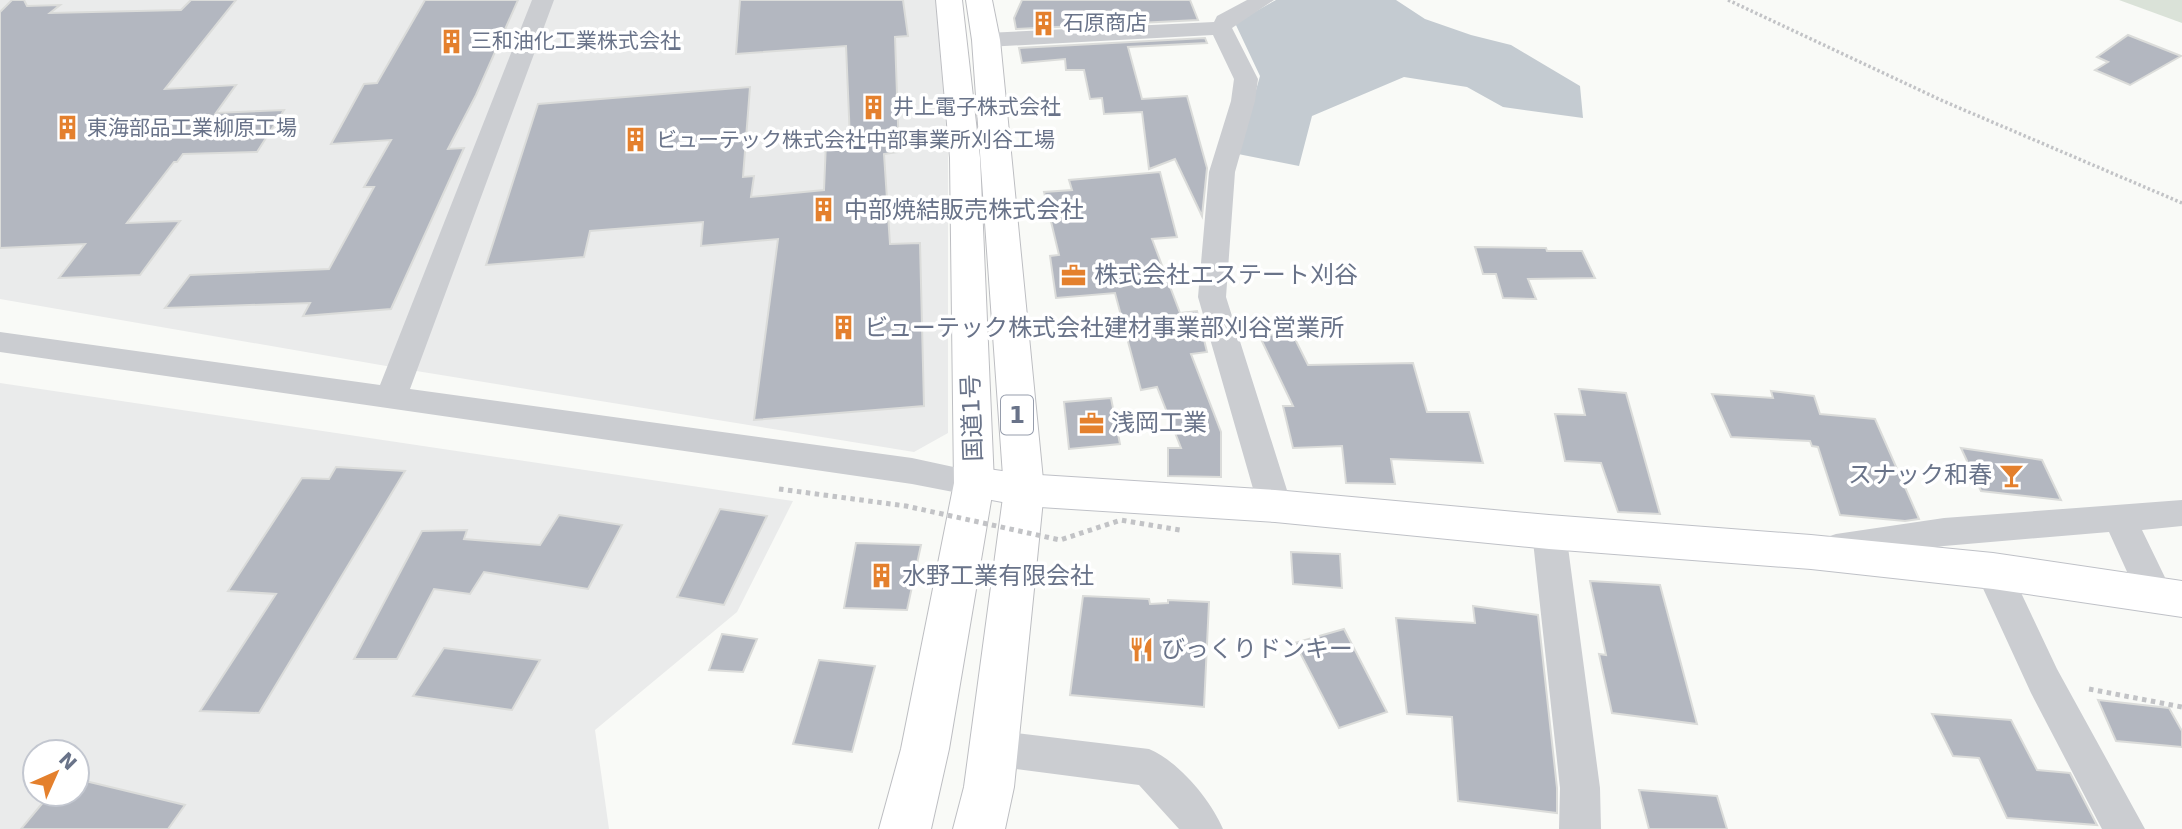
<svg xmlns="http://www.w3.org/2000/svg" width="2182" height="829" font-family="'DejaVu Sans','Noto Sans JP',sans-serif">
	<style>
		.built { fill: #eaebeb; fill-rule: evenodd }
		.green { fill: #dae2d8 }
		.water { fill: #c4cbd1 }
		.building { fill: #b3b7c0; stroke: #dbdcda; stroke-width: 2 }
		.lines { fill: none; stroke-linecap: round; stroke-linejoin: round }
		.secondary-casing { stroke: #bfc1c7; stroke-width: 2 }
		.highway-casing { stroke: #bdbec2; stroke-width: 2 }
		.path-far1 { stroke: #c2c3c6; stroke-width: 3.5; stroke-dasharray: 2.5 2.5; stroke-linecap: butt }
		.path { stroke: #c2c3c6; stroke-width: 5; stroke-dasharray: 4.5 4.5; stroke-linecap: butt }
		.street { fill: #cbcdd1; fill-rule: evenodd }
		.secondary { fill: #fff; fill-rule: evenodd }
		.highway { fill: #fff; fill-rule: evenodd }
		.path-bridge { stroke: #c2c3c6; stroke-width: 5; stroke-dasharray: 4.5 4.5; stroke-linecap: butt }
		.labels { text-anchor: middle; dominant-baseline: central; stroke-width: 7; stroke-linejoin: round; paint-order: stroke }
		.far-poi-label { font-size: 21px; fill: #697389; stroke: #fff; text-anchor: start }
		.shield { fill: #fff; stroke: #969dac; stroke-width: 2 }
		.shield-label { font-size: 23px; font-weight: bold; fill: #697389 }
		.poi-label { font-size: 24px; fill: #697389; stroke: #fff; text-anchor: start }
		.street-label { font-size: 24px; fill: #697389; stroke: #fff }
	</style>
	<rect width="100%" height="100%" fill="#f9faf7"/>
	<g class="built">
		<path d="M 0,0 L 936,0 L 948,153 L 948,433 L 914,452 L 392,367 L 0,299 Z"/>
		<path d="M 0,383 L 793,501 L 737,612 L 595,730 L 609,829 L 0,829 ZM 35,752 L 77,752 L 77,794 L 35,794 Z"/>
	</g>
	<path class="green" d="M 2119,0 L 2182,0 L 2182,23 Z"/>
	<path class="water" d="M 1276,0 L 1396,0 L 1425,19 L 1471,35 L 1511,45 L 1580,86 L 1583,118 L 1503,107 L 1467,87 L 1404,77 L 1312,116 L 1299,166 L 1238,154 L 1260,76 L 1235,23 Z"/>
	<g class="building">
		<path d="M 12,0 L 24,0 L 27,6 L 60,5 L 50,13 L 181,10 L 191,0 L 236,0 L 165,89 L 236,85 L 216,113 L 284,110 L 257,152 L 183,154 L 177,162 L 174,162 L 127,223 L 180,221 L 140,275 L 59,278 L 85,244 L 0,248 L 0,12 Z"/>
		<path d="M 425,0 L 518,0 L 476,95 L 448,149 L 464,148 L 391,309 L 303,316 L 310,303 L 165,308 L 190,275 L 329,269 L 374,187 L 364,187 L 391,140 L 331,144 L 364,84 L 377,83 Z"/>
		<path d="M 740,0 L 903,0 L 908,36 L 895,37 L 899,152 L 884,154 L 890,244 L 920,243 L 924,406 L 754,420 L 778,239 L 701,246 L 703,222 L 590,231 L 584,257 L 486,265 L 538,104 L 750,87 L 743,177 L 754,176 L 751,197 L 824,190 L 826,142 L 850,140 L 846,46 L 736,54 Z"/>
		<path d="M 1022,0 L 1190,0 L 1198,20 L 1016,29 L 1014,18 Z"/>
		<path d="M 2128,35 L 2181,56 L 2130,85 L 2095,70 L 2108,62 L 2097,57 Z"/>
		<path d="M 1205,38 L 1207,43 L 1128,47 L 1142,99 L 1187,96 L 1207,168 L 1202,216 L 1175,159 L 1149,169 L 1142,112 L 1104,114 L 1102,98 L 1090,99 L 1084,70 L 1066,70 L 1065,59 L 1022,63 L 1019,48 Z"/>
		<path d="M 1160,172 L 1177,237 L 1152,239 L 1180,313 L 1197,311 L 1207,352 L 1191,354 L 1221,432 L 1221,477 L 1168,476 L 1168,448 L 1181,448 L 1157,387 L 1141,390 L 1115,293 L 1056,298 L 1050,256 L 1059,255 L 1044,192 L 1072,190 L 1069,180 Z"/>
		<path d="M 1475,247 L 1546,248 L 1547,251 L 1582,251 L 1595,278 L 1528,279 L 1536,299 L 1503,298 L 1496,274 L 1483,274 Z"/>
		<path d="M 1291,331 L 1308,365 L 1413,363 L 1427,412 L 1469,412 L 1483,463 L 1391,459 L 1395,484 L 1346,483 L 1342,446 L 1293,448 L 1283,406 L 1293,406 L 1260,337 Z"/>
		<path d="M 1579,389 L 1626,393 L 1660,514 L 1618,512 L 1601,463 L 1565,461 L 1555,414 L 1585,415 Z"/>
		<path d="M 1771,391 L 1814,396 L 1820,414 L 1875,419 L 1919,519 L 1905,521 L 1840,515 L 1818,447 L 1812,446 L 1810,441 L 1731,437 L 1712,394 L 1773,398 Z"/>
		<path d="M 1111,398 L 1120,444 L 1069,449 L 1064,402 Z"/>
		<path d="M 1961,448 L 2042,460 L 2061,500 L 1981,491 Z"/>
		<path d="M 336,467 L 405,471 L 259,713 L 200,711 L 276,594 L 228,591 L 302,478 L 329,479 Z"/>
		<path d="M 720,509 L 767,516 L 724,605 L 677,597 Z"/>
		<path d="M 559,515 L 622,525 L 588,589 L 484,572 L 470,594 L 434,589 L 397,659 L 354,659 L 422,531 L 467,530 L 464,539 L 540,545 Z"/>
		<path d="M 856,543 L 921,545 L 907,610 L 844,608 Z"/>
		<path d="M 1291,552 L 1340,554 L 1342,588 L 1293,584 Z"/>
		<path d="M 1590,581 L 1660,585 L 1697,724 L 1612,713 L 1599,654 L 1606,655 Z"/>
		<path d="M 1083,596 L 1149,599 L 1150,604 L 1168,603 L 1168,600 L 1209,602 L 1204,707 L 1070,695 Z"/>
		<path d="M 1473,606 L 1538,615 L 1557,788 L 1557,813 L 1458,801 L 1452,717 L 1407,714 L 1396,618 L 1475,623 Z"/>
		<path d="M 1344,629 L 1387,712 L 1339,728 L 1295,643 Z"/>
		<path d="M 722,634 L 757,639 L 743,672 L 709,670 Z"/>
		<path d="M 444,648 L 540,660 L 512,710 L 413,696 Z"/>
		<path d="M 819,660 L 875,666 L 852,752 L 793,744 Z"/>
		<path d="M 2098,700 L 2169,708 L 2182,731 L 2182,747 L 2116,741 Z"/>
		<path d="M 1932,714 L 2011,720 L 2037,770 L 2070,773 L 2097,825 L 2007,818 L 1979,758 L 1953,756 Z"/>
		<path d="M 77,779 L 185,805 L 168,829 L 21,829 L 50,794 L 77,794 Z"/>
		<path d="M 1639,790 L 1717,796 L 1727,829 L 1649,829 Z"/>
	</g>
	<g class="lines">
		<defs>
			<path id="secondary" d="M 974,467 L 1024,474 L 1275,490 L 1549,515 L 1811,535 L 1993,553 L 2182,581 L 2182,617 L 1993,589 L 1811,569 L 1549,549 L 1275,522 L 1024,506 L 960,494 L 954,483 L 960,472 Z"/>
			<g id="highway">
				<path d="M 936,0 L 962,0 L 980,158 L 994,483 L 949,749 L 931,829 L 879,829 L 901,749 L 954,483 L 950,158 Z"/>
				<path d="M 966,0 L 992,0 L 1000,40 L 1044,490 L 1014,787 L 1005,829 L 953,829 L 964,787 L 1004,490 L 972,40 Z"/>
			</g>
		</defs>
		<use href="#secondary" class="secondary-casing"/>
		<use href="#highway" class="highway-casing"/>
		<path class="path-far1" d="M 1728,0 L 1943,101 L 2182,203"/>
		<path class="path" d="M 2089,689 L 2182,707"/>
		<g class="street">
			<path d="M 532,0 L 554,0 L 410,389 L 912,458 L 986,474 L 991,483 L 986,492 L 974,496 L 912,484 L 0,352 L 0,332 L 380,385 Z"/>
			<path d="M 1247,0 L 1274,0 L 1232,28 L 1258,79 L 1255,101 L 1235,172 L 1226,297 L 1292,506 L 1287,515 L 1275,519 L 1263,515 L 1258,506 L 1198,297 L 1209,172 L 1231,101 L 1234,79 L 1213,35 L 986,47 L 978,45 L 975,40 L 978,35 L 986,33 L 1214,22 L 1217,16 Z"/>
			<path d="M 2182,500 L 2182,526 L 2142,530 L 2174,596 L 2169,607 L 2156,611 L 2143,607 L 2109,532 L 1944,546 L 1836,562 L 1824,558 L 1819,548 L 1824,538 L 1836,534 L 1944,518 Z"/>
			<path d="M 1549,518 L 1561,522 L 1566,532 L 1600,788 L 1601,829 L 1559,829 L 1560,788 L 1532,532 L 1537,522 Z"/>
			<path d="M 1993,556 L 2006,561 L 2057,669 L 2145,829 L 2102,829 L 2031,693 L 1975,571 L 1980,561 Z"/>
			<path d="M 992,730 L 1149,749 C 1178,761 1211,800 1223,829 L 1179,829 L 1139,785 L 992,766 L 978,761 L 972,748 L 978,735 Z"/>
		</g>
		<use href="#secondary" class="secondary"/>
		<use href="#highway" class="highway"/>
		<path class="path-bridge" d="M 779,489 L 906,506 L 1060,540 L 1121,520 L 1180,530"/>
	</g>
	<defs>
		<symbol id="building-bare" viewBox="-9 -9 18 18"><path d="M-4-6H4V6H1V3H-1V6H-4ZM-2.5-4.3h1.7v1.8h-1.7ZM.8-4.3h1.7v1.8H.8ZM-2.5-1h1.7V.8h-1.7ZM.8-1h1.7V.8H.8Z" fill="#e4802d" stroke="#fff" stroke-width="2.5" paint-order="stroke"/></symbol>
		<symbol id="office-bare" viewBox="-9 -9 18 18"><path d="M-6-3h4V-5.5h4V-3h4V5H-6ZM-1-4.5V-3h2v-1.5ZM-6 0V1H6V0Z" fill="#e4802d" stroke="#fff" stroke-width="2.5" paint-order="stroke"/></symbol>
		<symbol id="bar-bare" viewBox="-9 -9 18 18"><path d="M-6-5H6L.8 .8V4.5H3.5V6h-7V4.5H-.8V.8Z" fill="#e4802d" stroke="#fff" stroke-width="2.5" paint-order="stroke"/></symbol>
		<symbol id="restaurant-bare" viewBox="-9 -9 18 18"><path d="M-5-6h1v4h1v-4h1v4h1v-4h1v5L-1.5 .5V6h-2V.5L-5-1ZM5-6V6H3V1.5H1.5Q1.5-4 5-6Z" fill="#e4802d" stroke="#fff" stroke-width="2.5" paint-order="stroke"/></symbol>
	</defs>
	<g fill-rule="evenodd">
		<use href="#building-bare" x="1026" y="6" width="35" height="35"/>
		<use href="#building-bare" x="434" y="24" width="35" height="35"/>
		<use href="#building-bare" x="856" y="90" width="35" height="35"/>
		<use href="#building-bare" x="50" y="110" width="35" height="35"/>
		<use href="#building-bare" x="618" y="122" width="35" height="35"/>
		<use href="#building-bare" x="806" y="192" width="35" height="35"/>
		<use href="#office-bare" x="1056" y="258" width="35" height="35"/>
		<use href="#building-bare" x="826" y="310" width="35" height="35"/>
		<use href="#office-bare" x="1074" y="406" width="35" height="35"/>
		<use href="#bar-bare" x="1994" y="458" width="35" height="35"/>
		<use href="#building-bare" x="864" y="558" width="35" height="35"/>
		<use href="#restaurant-bare" x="1124" y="632" width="35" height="35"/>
	</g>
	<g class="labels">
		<g class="far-poi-label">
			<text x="1063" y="23">石原商店</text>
			<text x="471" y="41">三和油化工業株式会社</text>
			<text x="893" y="107">井上電子株式会社</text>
			<text x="87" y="128">東海部品工業柳原工場</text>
			<text x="656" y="140">ビューテック株式会社中部事業所刈谷工場</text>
		</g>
		<rect class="shield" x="1001" y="395.5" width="32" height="39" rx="5"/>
		<g class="shield-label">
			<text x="1017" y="415">1</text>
		</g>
		<g class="poi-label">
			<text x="844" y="210">中部焼結販売株式会社</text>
			<text x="1094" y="275">株式会社エステート刈谷</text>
			<text x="864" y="328">ビューテック株式会社建材事業部刈谷営業所</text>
			<text x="1111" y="423">浅岡工業</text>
			<text x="1992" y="475" text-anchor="end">スナック和春</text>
			<text x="902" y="576">水野工業有限会社</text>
			<text x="1161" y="649">びっくりドンキー</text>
		</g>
		<g class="street-label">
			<text transform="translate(972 418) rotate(-92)">国道1号</text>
		</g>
	</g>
	<g transform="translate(56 773) rotate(45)"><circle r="33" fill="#ffffff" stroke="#c3c7d0" stroke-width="2"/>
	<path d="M0-5L12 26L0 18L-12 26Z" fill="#e4802d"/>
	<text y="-10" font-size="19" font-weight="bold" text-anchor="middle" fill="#697389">N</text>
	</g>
</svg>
